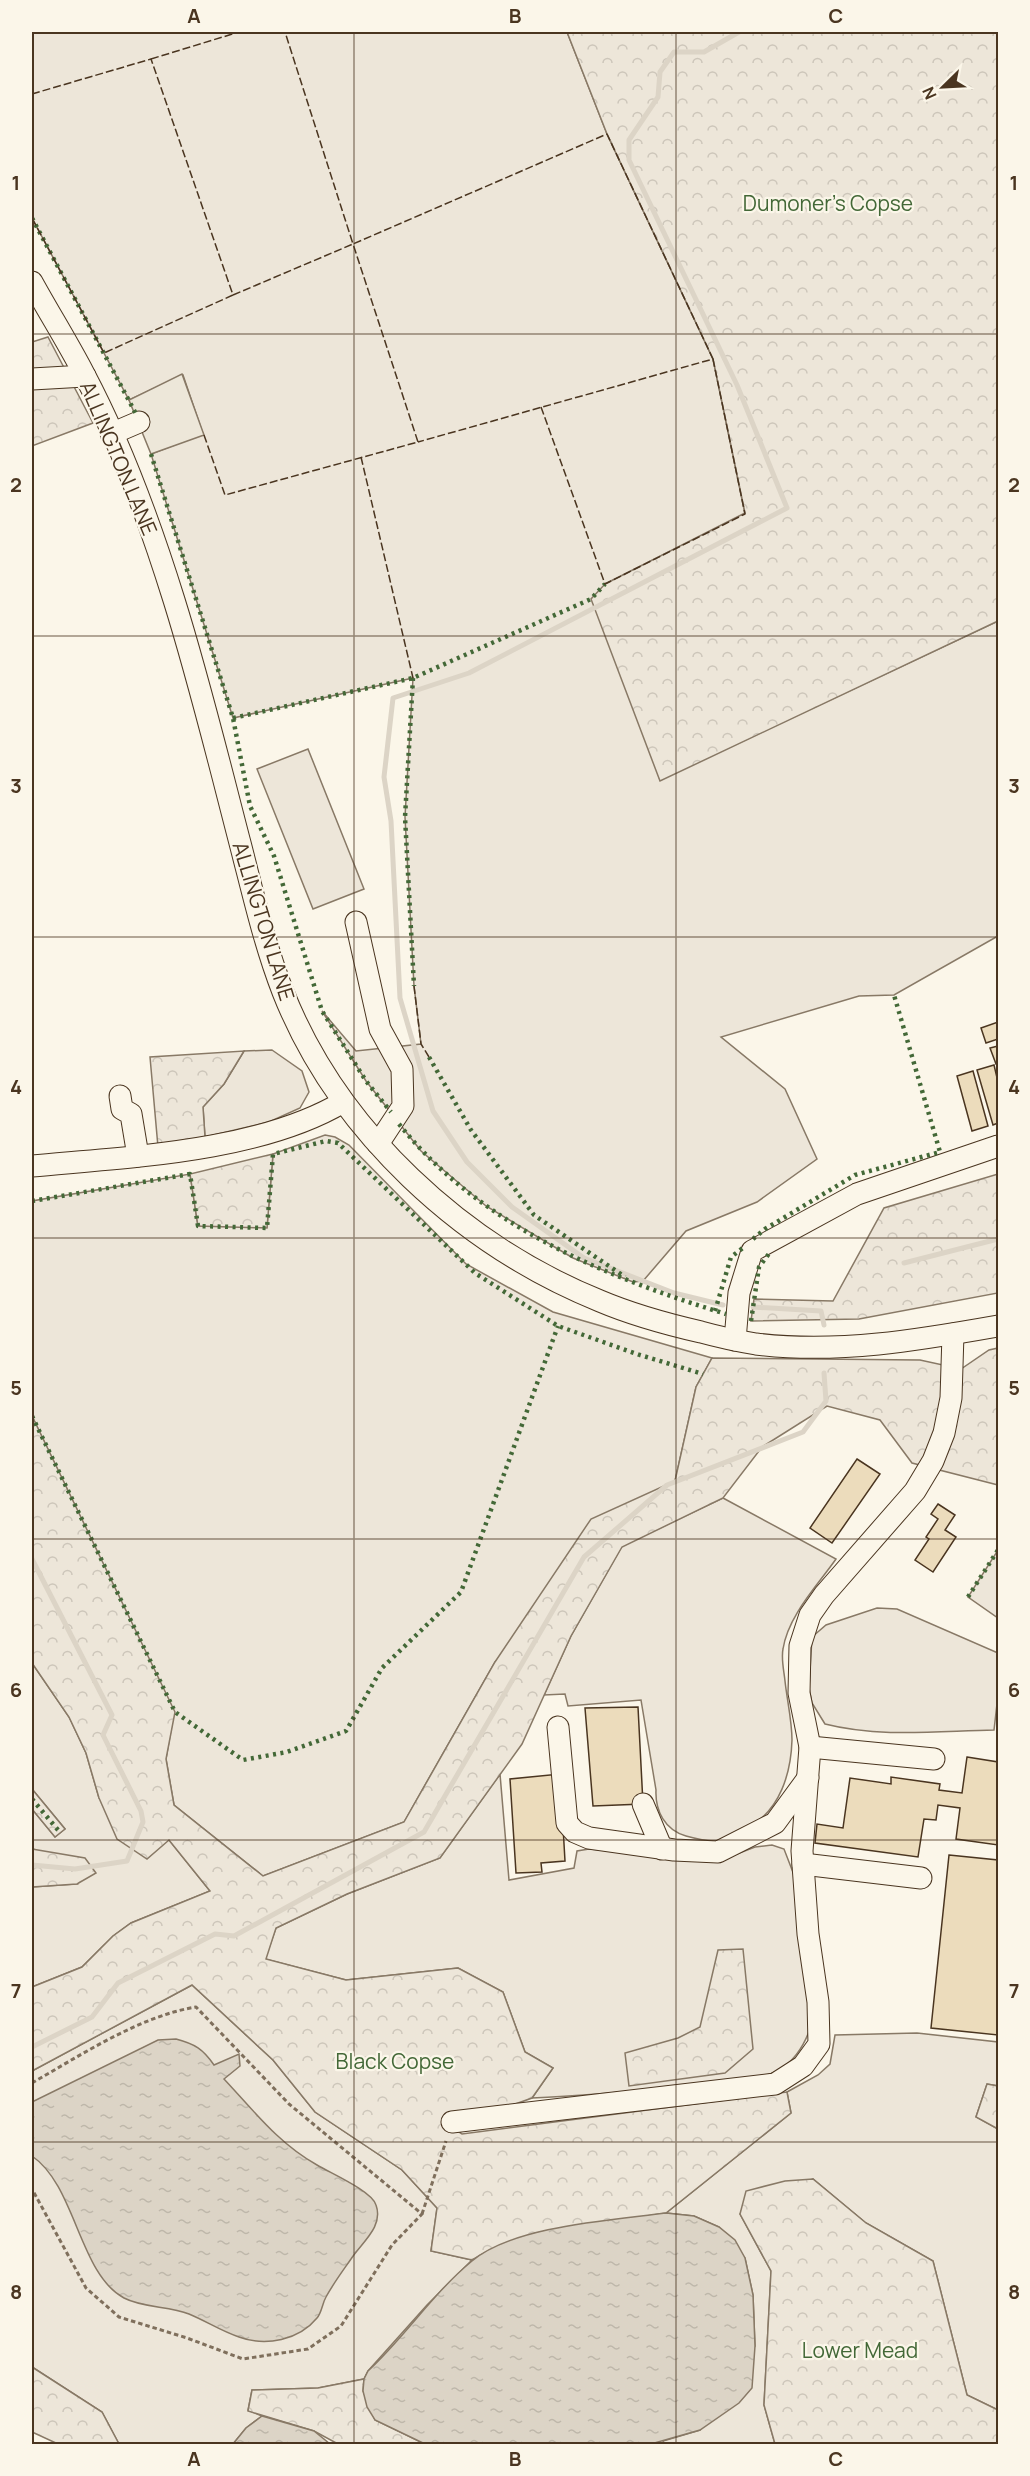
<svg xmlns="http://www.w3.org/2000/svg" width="1030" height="2476" font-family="Manrope,sans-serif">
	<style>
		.green { fill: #ede6d9; stroke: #887966; stroke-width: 1.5 }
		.forest { fill: url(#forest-crowns); stroke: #887966; stroke-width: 1.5 }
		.parking { fill: #ede7d9; stroke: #887966; stroke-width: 1.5 }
		.water { fill: url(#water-ripples); stroke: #887966; stroke-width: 1.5 }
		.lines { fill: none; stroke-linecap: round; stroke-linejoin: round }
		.stream { stroke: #dcd4c6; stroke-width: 5 }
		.building { fill: #ecdcbc; stroke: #4a3520; stroke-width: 1.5 }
		.minor-casing { stroke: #4a3520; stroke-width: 23 }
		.path { stroke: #7f6f5c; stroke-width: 3; stroke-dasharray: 4.5 3; stroke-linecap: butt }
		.minor { stroke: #fbf6e9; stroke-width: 21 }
		.hedge { stroke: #436837; stroke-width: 4.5; stroke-dasharray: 3 4.5; stroke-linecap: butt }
		.fence { stroke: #4a3520; stroke-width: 1.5; stroke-dasharray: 8 3; stroke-linecap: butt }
		.grid { fill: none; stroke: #4a3520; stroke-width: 1.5; stroke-opacity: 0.55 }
		.labels { text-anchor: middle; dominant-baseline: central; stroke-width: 4.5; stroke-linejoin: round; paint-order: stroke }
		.park-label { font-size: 21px; fill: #436837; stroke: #fbf6e9 }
		.street-label { font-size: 21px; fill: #4a3520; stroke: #fbf6e9 }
		.neatline { fill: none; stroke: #4a3520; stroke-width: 2 }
		.grid-label { font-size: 20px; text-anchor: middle; font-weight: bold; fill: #4a3520 }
	</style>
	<defs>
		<pattern id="forest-crowns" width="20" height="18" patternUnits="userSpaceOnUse" patternTransform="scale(1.5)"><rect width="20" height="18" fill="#ede6d9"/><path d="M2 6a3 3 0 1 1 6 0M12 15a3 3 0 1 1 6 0" fill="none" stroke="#cdc6ba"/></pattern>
		<pattern id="water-ripples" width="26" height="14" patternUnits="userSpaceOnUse" patternTransform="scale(1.5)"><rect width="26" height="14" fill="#dcd4c6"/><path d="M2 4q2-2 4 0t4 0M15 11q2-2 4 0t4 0" fill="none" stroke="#beb7aa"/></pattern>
	</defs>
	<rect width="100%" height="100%" fill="#fbf6e9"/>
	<g class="green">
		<path d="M 32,32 L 567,32 L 607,134 L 713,359 L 745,514 L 605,584 L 660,780 L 998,621 L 998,936 L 894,995 L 859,996 L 721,1037 L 785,1089 L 817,1159 L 757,1202 L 686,1231 L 643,1281 L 633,1282 L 573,1258 L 486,1206 L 421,1151 L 366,1081 L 322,1011 L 356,1051 L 421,1044 L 414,986 L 405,817 L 413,678 L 233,718 L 151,454 L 203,434 L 183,375 L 129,400 L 32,218 Z"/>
		<path d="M 308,749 L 364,889 L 313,909 L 257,769 Z"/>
		<path d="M 272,1050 L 302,1071 L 309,1092 L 300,1108 L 269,1122 L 205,1137 L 203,1107 L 224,1084 L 244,1051 Z"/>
		<path d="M 325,1135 L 335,1137 L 349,1145 L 466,1264 L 553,1312 L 712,1358 L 696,1387 L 675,1481 L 495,1662 L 404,1822 L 263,1876 L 174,1805 L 166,1759 L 174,1712 L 32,1416 L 32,1201 L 190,1174 L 198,1226 L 267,1227 L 273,1154 Z"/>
		<path d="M 723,1498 L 836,1559 C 817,1586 788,1616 783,1649 C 781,1659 784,1671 785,1681 C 787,1700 792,1721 792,1740 C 791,1773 780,1810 750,1826 C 720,1842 719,1845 686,1836 C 665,1830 655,1811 656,1790 L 641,1700 L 568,1706 L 565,1694 L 544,1695 L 571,1636 L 622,1546 Z"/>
		<path d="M 998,1550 L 998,1618 L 968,1597 Z"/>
		<path d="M 877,1608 L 897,1609 L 998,1653 L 998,1695 L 994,1730 C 938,1731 880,1738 825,1724 L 812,1703 L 809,1688 L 812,1637 L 826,1625 Z"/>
		<path d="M 32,1663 L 69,1717 L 86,1753 L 99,1798 L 169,1840 L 210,1891 L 131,1923 L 113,1936 L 82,1967 L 32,1987 L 32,1887 L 77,1884 L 36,1850 L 32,1849 L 32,1809 L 55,1837 L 65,1829 L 32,1789 Z"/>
		<path d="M 500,1774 L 509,1880 L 574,1868 L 577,1851 L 589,1849 L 724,1859 L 755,1847 L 772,1845 L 784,1849 L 794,1875 L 811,2026 C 805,2044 796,2060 779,2070 C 757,2082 727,2081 702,2084 C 646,2090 589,2096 532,2098 L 553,2068 L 525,2052 L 503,1992 L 458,1968 L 346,1980 L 265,1959 L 276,1928 L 347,1894 L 440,1858 Z"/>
		<path d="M 192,1985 L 273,2060 L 315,2112 L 402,2170 L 437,2208 L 431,2251 L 472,2260 L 427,2305 L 368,2371 L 364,2379 L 318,2388 L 252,2390 L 248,2410 L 262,2416 L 246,2428 L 233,2444 L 119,2444 L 102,2412 L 32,2367 L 32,2071 Z"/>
		<path d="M 917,2033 L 998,2042 L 998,2086 L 987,2084 L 976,2117 L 998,2129 L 998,2410 L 967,2395 L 933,2261 L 866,2223 L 813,2179 L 740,2214 L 771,2271 L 764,2405 L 775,2444 L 664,2444 L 663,2441 L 700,2430 L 755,2346 L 753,2295 L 745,2258 L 719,2227 L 694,2216 L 666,2213 L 791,2113 L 787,2092 L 818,2075 L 830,2064 L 835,2035 Z"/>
	</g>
	<g class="forest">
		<path d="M 567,32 L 998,32 L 998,621 L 660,781 L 591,599 L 605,584 L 745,513 L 713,359 L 607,134 Z"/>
		<path d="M 48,337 L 93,423 L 32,446 L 32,342 Z"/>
		<path d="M 244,1051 L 224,1084 L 203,1107 L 205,1137 L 158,1147 L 150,1057 Z"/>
		<path d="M 273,1154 L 267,1228 L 198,1226 L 190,1174 Z"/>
		<path d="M 998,1174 L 998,1293 L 859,1319 L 751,1321 L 754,1299 L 833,1301 L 884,1208 Z"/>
		<path d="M 998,1348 L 998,1485 L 912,1463 L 880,1420 L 827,1406 L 762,1447 L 723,1498 L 622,1547 L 571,1636 L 522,1744 L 440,1858 L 347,1894 L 276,1928 L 266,1959 L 346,1980 L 458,1968 L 503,1992 L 525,2052 L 553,2068 L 532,2098 L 451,2127 L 462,2134 L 787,2092 L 791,2113 L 666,2213 L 536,2233 L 486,2252 L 472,2260 L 431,2251 L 437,2208 L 402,2170 L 315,2112 L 273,2060 L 192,1985 L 32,2071 L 32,1987 L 82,1967 L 113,1936 L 131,1923 L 210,1891 L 169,1840 L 147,1859 L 117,1839 L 99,1798 L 86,1753 L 69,1717 L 32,1663 L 32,1416 L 175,1712 L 166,1759 L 174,1805 L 263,1876 L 404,1822 L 495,1662 L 591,1519 L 675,1481 L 696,1387 L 712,1358 L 920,1360 L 961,1369 L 989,1350 Z"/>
		<path d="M 32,1789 L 65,1829 L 55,1837 L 32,1809 Z"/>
		<path d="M 32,1849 L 85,1858 L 96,1873 L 77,1884 L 32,1887 Z"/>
		<path d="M 743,1949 L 753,2049 L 725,2073 L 629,2086 L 625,2053 L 678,2038 L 700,2027 L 718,1950 Z"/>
		<path d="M 987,2084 L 998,2086 L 998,2129 L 976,2117 Z"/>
		<path d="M 813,2179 L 866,2223 L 933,2261 L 967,2395 L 998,2410 L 998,2444 L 775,2444 L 764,2405 L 771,2271 L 740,2214 L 746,2191 L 785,2181 Z"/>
		<path d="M 32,2367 L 102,2412 L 119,2444 L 58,2444 L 32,2432 Z"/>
		<path d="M 364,2379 L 363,2391 L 375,2420 L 425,2444 L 338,2444 L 314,2431 L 248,2411 L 252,2390 L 318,2388 Z"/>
	</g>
	<path class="parking" d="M 182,374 L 204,435 L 151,454 L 129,400 Z"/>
	<g class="water">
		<path d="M 176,2039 C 195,2044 203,2049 214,2065 L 239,2054 L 240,2066 L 224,2079 C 254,2111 279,2144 317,2165 C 330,2173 372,2191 376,2205 C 384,2227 361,2243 351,2259 C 342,2272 333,2284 326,2297 C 322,2304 322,2312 317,2318 C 299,2340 266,2347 239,2337 C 221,2331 206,2321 189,2314 C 169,2306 143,2308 124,2298 C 79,2274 76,2186 32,2156 L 32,2102 L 158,2040 Z"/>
		<path d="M 666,2213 L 694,2216 L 719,2227 L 735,2240 L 745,2258 L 753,2295 L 755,2346 L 752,2388 L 739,2403 L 700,2430 L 651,2444 L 547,2443 L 541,2444 L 425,2444 L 375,2420 L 367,2407 L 363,2391 L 364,2379 L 368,2371 C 405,2337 433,2293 472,2261 C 513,2226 613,2220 666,2213 Z"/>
		<path d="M 262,2416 L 314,2431 L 330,2444 L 233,2444 L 246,2428 Z"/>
	</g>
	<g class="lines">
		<g class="stream">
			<path d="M 904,1263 L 998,1239"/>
			<path d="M 723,1305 L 674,1293 L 584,1258 L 512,1207 L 467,1162 L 433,1111 L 400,998 L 391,821 L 384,777 L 393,698 L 469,673 L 787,508 L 737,385 L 629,160 L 629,140 L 658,97 L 660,72 L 674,52 L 704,52 L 739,32"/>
			<path d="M 753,1307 L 821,1311 L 824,1325"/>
			<path d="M 32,1559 L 112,1715 L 103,1735 L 141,1811 L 143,1822 L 127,1861 L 75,1869 L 32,1865"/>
			<path d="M 32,2047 L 92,2017 L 118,1983 L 215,1934 L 234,1936 L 424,1832 L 584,1557 L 667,1485 L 803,1432 L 826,1401 L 824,1373"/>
		</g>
	</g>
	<g class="building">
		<path d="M 998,1022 L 998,1039 L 986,1043 L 981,1028 Z"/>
		<path d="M 998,1046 L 998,1063 L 996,1064 L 990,1048 Z"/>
		<path d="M 994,1065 L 998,1082 L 998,1123 L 993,1125 L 977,1070 Z"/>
		<path d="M 973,1071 L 988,1126 L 972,1131 L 957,1076 Z"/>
		<path d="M 857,1459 L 880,1474 L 832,1543 L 810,1528 Z"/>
		<path d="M 938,1504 L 955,1515 L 945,1530 L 956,1537 L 933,1572 L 915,1560 L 929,1539 L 926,1537 L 938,1519 L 931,1514 Z"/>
		<path d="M 638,1707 L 643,1804 L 593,1806 L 585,1708 Z"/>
		<path d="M 967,1757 L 998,1762 L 998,1845 L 956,1839 L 960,1808 L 938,1805 L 936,1820 L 924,1819 L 918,1857 L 815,1843 L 817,1824 L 843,1828 L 850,1778 L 891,1784 L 891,1777 L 940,1784 L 939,1790 L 962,1793 Z"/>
		<path d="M 560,1774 L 565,1861 L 541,1863 L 542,1872 L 516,1873 L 510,1779 Z"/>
		<path d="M 949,1855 L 998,1860 L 998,2035 L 931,2028 Z"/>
	</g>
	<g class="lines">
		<defs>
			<g id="minor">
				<path d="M 32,282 C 49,313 68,343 84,374 C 120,442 151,526 174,600 C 199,680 219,762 240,843 C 253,893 264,943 283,992 C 338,1131 462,1245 600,1301 C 633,1315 666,1324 701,1332 C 719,1337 738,1341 756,1344 C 838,1354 919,1340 998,1326"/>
				<path d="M 32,379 L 85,376"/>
				<path d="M 111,434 L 139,422"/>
				<path d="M 356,922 L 380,1029 L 402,1069 L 403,1106 L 378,1144"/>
				<path d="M 120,1096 L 122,1109 L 131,1114 L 138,1156"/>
				<path d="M 32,1166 C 128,1157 259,1152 343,1102"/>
				<path d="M 735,1340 L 739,1293 L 752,1251 L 857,1194 L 998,1146"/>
				<path d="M 558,1727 L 567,1823 L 575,1832 L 589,1838 L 674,1850 L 718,1852 L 775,1823 L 808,1778"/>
				<path d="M 810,1747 L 934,1759"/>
				<path d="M 643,1804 L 662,1849"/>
				<path d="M 803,1864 L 921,1878"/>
				<path d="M 452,2122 L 775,2084 L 803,2066 L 819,2044 L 818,2002 L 808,1934 L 802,1851 L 810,1747 L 799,1693 L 800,1646 L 810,1615 L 824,1595 L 915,1491 L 933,1461 L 944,1433 L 951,1398 L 953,1334"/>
			</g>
		</defs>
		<use href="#minor" class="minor-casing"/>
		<g class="path">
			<path d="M 32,2083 C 81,2055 140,2016 196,2007 L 289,2104 L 422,2214 L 392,2245 L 341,2326 L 308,2349 L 243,2359 L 187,2338 L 119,2317 L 86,2288 L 32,2189"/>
			<path d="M 422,2214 L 446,2141"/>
		</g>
		<use href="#minor" class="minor"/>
		<g class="hedge">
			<path d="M 32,218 L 136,414"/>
			<path d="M 151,454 L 233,718 L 250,806 L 274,856 L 322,1011 L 366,1081 L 391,1112"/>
			<path d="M 413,678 L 405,817 L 414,986"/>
			<path d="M 233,718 L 413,678 L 591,599 L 605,584"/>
			<path d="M 429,1057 L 471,1130 L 534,1215 L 625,1277"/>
			<path d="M 399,1124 C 480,1226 605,1277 726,1314"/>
			<path d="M 32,1201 L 190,1174 L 198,1226 L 267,1228 L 273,1154 L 326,1141 L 338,1143 L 475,1273 L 558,1326 L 640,1355 L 703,1374"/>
			<path d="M 753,1239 L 765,1229 L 855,1175 L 940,1152 L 894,995"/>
			<path d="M 715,1311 L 731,1257 L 744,1247"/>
			<path d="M 751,1321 L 759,1267 L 771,1251"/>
			<path d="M 32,1416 L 175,1712 L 243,1760 L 287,1752 L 346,1731 L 382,1668 L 461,1592 L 558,1326"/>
			<path d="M 968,1597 L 998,1550"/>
			<path d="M 32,1799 L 58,1830"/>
		</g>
		<g class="fence">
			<path d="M 151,59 L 239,32"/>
			<path d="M 32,94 L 151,59 L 233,295 L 104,353 L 32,218"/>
			<path d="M 233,295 L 353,244 L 285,32"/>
			<path d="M 541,407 L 605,584 L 745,514 L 713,359"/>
			<path d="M 204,435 L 225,495 L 418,442 L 353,244 L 607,134 L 713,359 L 418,442"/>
			<path d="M 361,457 L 413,678"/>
			<path d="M 414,986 L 421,1044 L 429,1057"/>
		</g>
	</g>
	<path class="grid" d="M 354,32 L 354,2444M 676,32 L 676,2444M 32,334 L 998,334M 32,636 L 998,636M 32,937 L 998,937M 32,1238 L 998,1238M 32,1539 L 998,1539M 32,1840 L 998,1840M 32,2142 L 998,2142"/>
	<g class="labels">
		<g class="park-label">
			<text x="828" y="203">Dumoner's Copse</text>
			<text x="395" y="2061">Black Copse</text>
			<text x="860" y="2350">Lower Mead</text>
		</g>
		<g class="street-label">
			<text transform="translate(119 458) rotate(67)">ALLINGTON LANE</text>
			<text transform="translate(264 921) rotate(73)">ALLINGTON LANE</text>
		</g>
	</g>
	<rect width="1030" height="2476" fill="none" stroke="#fbf6e9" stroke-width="66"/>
	<g transform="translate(943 87) rotate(246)" stroke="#fbf6e9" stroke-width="4.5" paint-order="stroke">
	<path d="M0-4.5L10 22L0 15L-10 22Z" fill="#4a3520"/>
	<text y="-9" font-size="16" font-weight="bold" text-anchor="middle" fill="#4a3520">N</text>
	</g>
	<rect x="33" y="33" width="964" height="2410" class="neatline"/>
	<g class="grid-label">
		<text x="194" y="23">A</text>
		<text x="515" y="23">B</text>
		<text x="836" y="23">C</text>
		<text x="16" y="190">1</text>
		<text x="1014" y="190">1</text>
		<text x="16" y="492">2</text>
		<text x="1014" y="492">2</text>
		<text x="16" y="793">3</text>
		<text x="1014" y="793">3</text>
		<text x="16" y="1094">4</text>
		<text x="1014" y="1094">4</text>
		<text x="16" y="1395">5</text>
		<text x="1014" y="1395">5</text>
		<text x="16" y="1697">6</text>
		<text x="1014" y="1697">6</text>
		<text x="16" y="1998">7</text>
		<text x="1014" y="1998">7</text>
		<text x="16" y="2299">8</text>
		<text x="1014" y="2299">8</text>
		<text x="194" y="2466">A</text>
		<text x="515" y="2466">B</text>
		<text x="836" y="2466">C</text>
	</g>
</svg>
